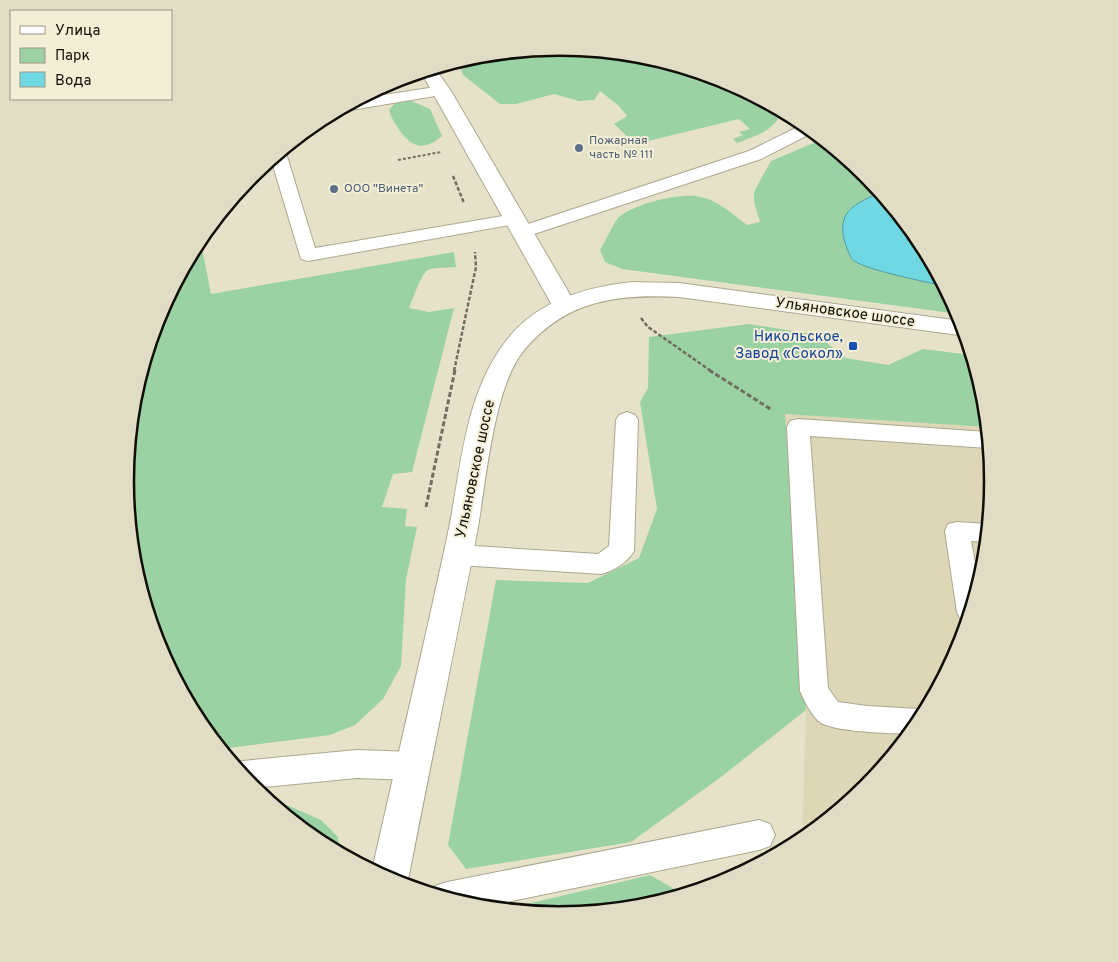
<svg xmlns="http://www.w3.org/2000/svg" width="1118" height="962" font-family="Overpass,sans-serif">
	<style>
		.built { fill: #ddd7b7 }
		.green { fill: #9bd2a4 }
		.water { fill: #6fd8e3; stroke: #529ca1 }
		.lines { fill: none; stroke-linecap: round; stroke-linejoin: round }
		.service-casing { stroke: #aca890; stroke-width: 2 }
		.minor-casing { stroke: #aca890; stroke-width: 2 }
		.secondary-casing { stroke: #aca890; stroke-width: 2 }
		.path-far2 { stroke: #716f5f; stroke-width: 2; stroke-dasharray: 3 2; stroke-linecap: butt }
		.path-far1 { stroke: #716f5f; stroke-width: 2.5; stroke-dasharray: 4 2; stroke-linecap: butt }
		.path { stroke: #716f5f; stroke-width: 3; stroke-dasharray: 5 2.5; stroke-linecap: butt }
		.service { fill: #fff; fill-rule: evenodd }
		.minor { fill: #fff; fill-rule: evenodd }
		.secondary { fill: #fff; fill-rule: evenodd }
		.service-dot { fill: #5c6f8a; stroke: #f3efd6; stroke-width: 2 }
		.transit-dot { fill: #1a4fb4; stroke: #f3efd6; stroke-width: 2 }
		.labels { text-anchor: middle; dominant-baseline: central; stroke-width: 4; stroke-linejoin: round; paint-order: stroke }
		.far-service-label { font-size: 12px; fill: #4e5e75; stroke: #f3efd6; text-anchor: start }
		.street-label { font-size: 15px; fill: #100f07; stroke: #f3efd6 }
		.transit-label { font-size: 15px; fill: #164399; stroke: #f3efd6; text-anchor: end }
		.rim { fill: none; stroke: #100f07; stroke-width: 2.5 }
	</style>
	<rect width="100%" height="100%" fill="#e6e2c9"/>
	<path class="built" d="M 785,413 L 987,427 L 992,481 L 984,566 L 959,647 L 919,722 L 865,788 L 802,839 L 806,710 Z"/>
	<g class="green">
		<path d="M 572,49 L 644,56 L 725,81 L 782,111 C 775,131 755,136 737,143 L 733,139 L 743,135 L 739,132 L 750,129 L 739,119 L 644,142 L 634,143 L 614,124 L 627,116 L 619,106 L 600,91 L 594,100 L 579,101 L 554,94 L 516,104 L 500,104 L 463,75 L 459,62 L 461,60 L 475,56 L 505,53 L 533,58 L 547,56 L 552,50 Z"/>
		<path d="M 409,100 L 430,109 L 442,136 C 425,151 412,148 400,131 C 395,123 391,118 389,110 L 395,103 Z"/>
		<path d="M 823,139 L 866,175 L 880,192 C 854,206 840,206 844,240 L 909,276 L 944,286 L 959,314 L 622,269 L 605,262 L 600,250 C 604,244 615,220 619,217 C 634,204 681,192 701,197 C 717,200 734,215 747,225 L 760,222 C 758,213 753,204 754,194 C 754,190 768,167 771,161 Z"/>
		<path d="M 200,238 L 211,294 L 454,252 L 456,267 C 448,268 435,267 428,270 C 421,274 413,299 409,308 L 429,312 L 454,308 L 412,472 L 393,474 L 382,507 L 407,509 L 405,526 L 417,527 L 406,579 L 401,666 L 383,699 L 355,725 L 330,735 L 221,749 L 198,722 L 158,647 L 134,565 L 126,481 L 134,396 L 159,315 Z"/>
		<path d="M 749,324 L 818,335 L 845,358 L 888,365 L 923,349 L 971,355 L 984,397 L 987,427 L 785,414 L 806,710 L 721,777 L 631,842 L 466,869 L 448,845 L 496,580 L 588,583 L 639,558 L 657,509 L 640,402 L 648,388 L 649,337 Z"/>
		<path d="M 259,793 L 321,820 L 338,837 L 340,853 L 318,841 Z"/>
		<path d="M 650,875 L 683,894 L 643,906 L 559,914 L 524,911 L 527,904 Z"/>
	</g>
	<path class="water" d="M 880,192 L 920,240 L 944,286 C 927,282 860,269 852,259 C 848,253 844,241 843,234 C 840,207 860,203 880,192 Z"/>
	<g class="lines">
		<defs>
			<g id="service">
				<path d="M 442,86 L 447,88 L 450,91 L 447,94 L 345,111 L 339,109 L 358,99 Z"/>
				<path d="M 804,124 L 814,132 L 761,159 L 528,236 L 522,238 L 516,236 L 513,232 L 516,228 L 749,151 Z"/>
				<path d="M 283,149 L 286,153 L 315,248 L 515,214 L 521,215 L 524,219 L 521,223 L 515,224 L 308,261 L 301,259 L 271,159 Z"/>
				<path d="M 627,412 L 635,415 L 638,420 L 634,551 C 627,563 614,570 602,574 L 458,565 L 449,562 L 445,555 L 449,548 L 458,545 L 598,554 L 609,546 L 616,420 L 619,415 Z"/>
				<path d="M 798,419 L 988,432 L 988,448 L 810,436 L 828,688 L 838,702 L 867,706 L 919,709 L 925,711 L 909,734 C 888,733 838,732 821,723 C 812,717 804,700 800,691 L 787,427 L 790,421 Z"/>
				<path d="M 957,522 L 988,524 L 986,542 L 971,541 L 979,584 L 967,622 L 961,620 L 957,612 L 945,531 L 948,524 Z"/>
				<path d="M 357,750 L 413,752 L 424,756 L 428,766 L 424,776 L 413,780 L 357,778 L 253,788 L 233,764 L 242,761 Z"/>
				<path d="M 759,820 L 770,824 L 775,835 L 770,846 L 759,850 L 483,907 L 433,893 L 435,886 L 447,882 Z"/>
			</g>
			<path id="minor" d="M 435,68 L 451,91 L 576,305 L 572,310 L 564,312 L 556,310 L 552,305 L 421,72 Z"/>
			<path id="secondary" d="M 633,282 L 679,283 L 961,321 L 966,336 L 679,297 C 617,294 567,300 525,349 C 492,387 486,488 476,538 C 454,652 430,766 408,880 L 406,885 L 393,881 L 372,870 C 397,760 423,649 447,538 C 461,473 463,396 506,341 C 536,301 585,287 633,282 Z"/>
		</defs>
		<use href="#service" class="service-casing"/>
		<use href="#minor" class="minor-casing"/>
		<use href="#secondary" class="secondary-casing"/>
		<path class="path-far2" d="M 398,160 L 441,152"/>
		<g class="path-far1">
			<path d="M 453,176 L 464,203"/>
			<path d="M 641,318 L 648,327 L 711,371"/>
			<path d="M 454,371 L 476,267 L 475,252"/>
		</g>
		<g class="path">
			<path d="M 709,370 L 772,410"/>
			<path d="M 426,507 L 455,370"/>
		</g>
		<use href="#service" class="service"/>
		<use href="#minor" class="minor"/>
		<use href="#secondary" class="secondary"/>
	</g>
	<g class="service-dot">
		<circle cx="579" cy="148" r="5"/>
		<circle cx="334" cy="189" r="5"/>
	</g>
	<rect class="transit-dot" x="848" y="341" width="10" height="10" rx="2.5"/>
	<g class="labels">
		<g class="far-service-label">
			<text x="589" y="141">Пожарная<tspan x="589" dy="14">часть № 111</tspan></text>
			<text x="344" y="189">ООО "Винета"</text>
		</g>
		<g class="street-label">
			<text transform="translate(845 313) rotate(8)">Ульяновское шоссе</text>
			<text transform="translate(476 469) rotate(-78)">Ульяновское шоссе</text>
		</g>
		<g class="transit-label">
			<text x="843" y="337">Никольское,<tspan x="843" dy="17">Завод «Сокол»</tspan></text>
		</g>
	</g>
	<path d="M0 0H1118V962H0ZM134 481a425 425 0 1 1 850 0a425 425 0 1 1-850 0Z" fill="#e1ddc5" fill-rule="evenodd"/>
	<path class="rim" d="M134 481a425 425 0 1 1 850 0a425 425 0 1 1-850 0Z"/>
	<rect x="10" y="10" width="162" height="90" fill="#f3efd6" stroke="#989583"/>
	<rect x="20" y="26" width="25" height="8" fill="#ffffff" stroke="#989583"/>
	<text x="55" y="35" font-size="15" fill="#100f07">Улица</text>
	<rect x="20" y="48" width="25" height="15" fill="#9bd2a4" stroke="#989583"/>
	<text x="55" y="60" font-size="15" fill="#100f07">Парк</text>
	<rect x="20" y="72" width="25" height="15" fill="#6fd8e3" stroke="#989583"/>
	<text x="55" y="85" font-size="15" fill="#100f07">Вода</text>
</svg>
